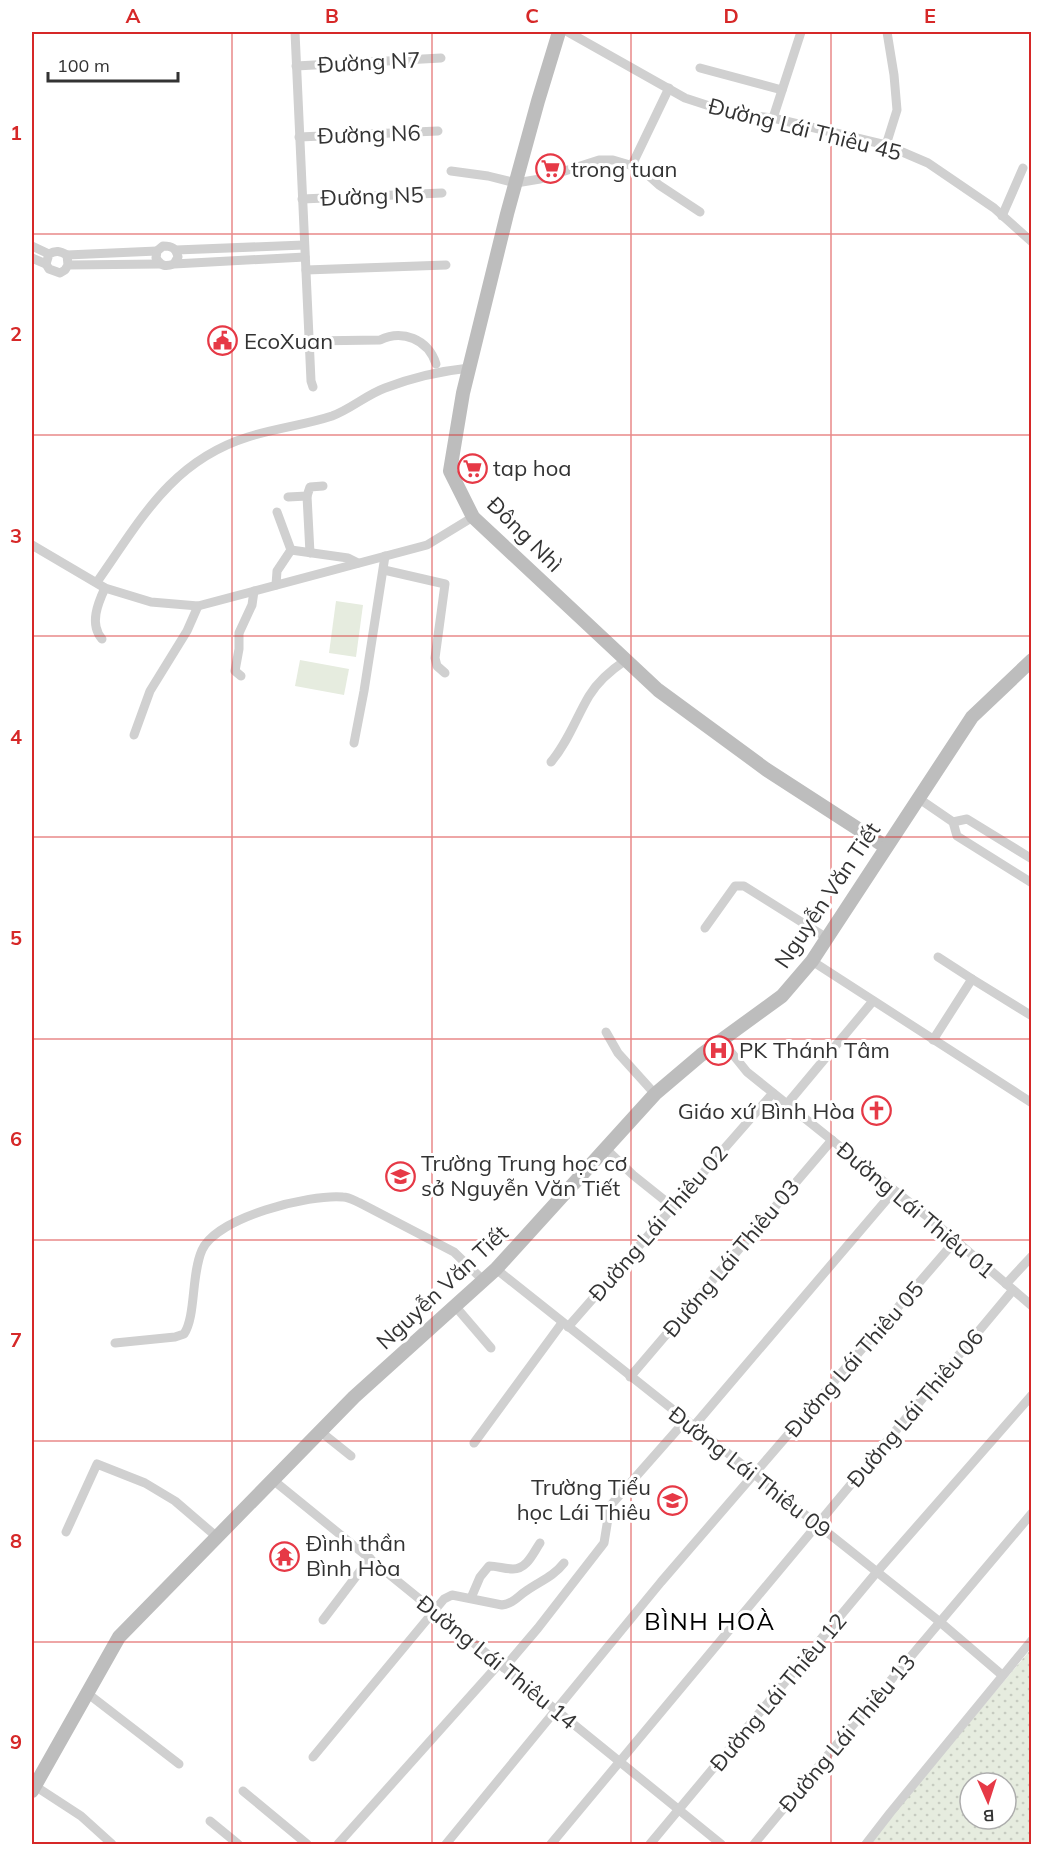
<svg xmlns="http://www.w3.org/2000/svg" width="1063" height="1876" font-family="Mulish,sans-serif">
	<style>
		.grass { fill: url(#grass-dots); fill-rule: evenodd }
		.park { fill: #e6ecdf }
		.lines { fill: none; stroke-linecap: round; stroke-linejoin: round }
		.street { stroke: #d0d0d0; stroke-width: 9 }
		.secondary { stroke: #bdbdbd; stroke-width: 14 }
		.grid { fill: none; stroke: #d62828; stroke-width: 1.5; stroke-opacity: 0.55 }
		.labels { text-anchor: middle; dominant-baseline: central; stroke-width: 6; stroke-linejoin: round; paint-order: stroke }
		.street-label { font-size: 22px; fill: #333; stroke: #fff }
		.poi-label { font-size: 22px; fill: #333; stroke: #fff; text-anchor: start }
		.neighbourhood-label { font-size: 24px; letter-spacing: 1.5px; fill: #000; stroke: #fff }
		.neatline { fill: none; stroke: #d62828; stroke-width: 2 }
		.grid-label { font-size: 20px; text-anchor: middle; font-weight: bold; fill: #d62828 }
	</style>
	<defs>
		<pattern id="grass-dots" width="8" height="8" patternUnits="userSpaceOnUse" patternTransform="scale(1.5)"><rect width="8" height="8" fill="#e6ecdf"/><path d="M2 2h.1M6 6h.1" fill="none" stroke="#c6cbc0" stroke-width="1.8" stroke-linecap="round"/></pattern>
	</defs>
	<rect width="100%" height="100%" fill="#fff"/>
	<path class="grass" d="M 1031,1649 L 1031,1844 L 870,1844 L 893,1814 ZM 970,1783 L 1006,1783 L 1006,1819 L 970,1819 Z"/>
	<g class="park">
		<path d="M 336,601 L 363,605 L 356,657 L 329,653 Z"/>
		<path d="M 300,660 L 349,669 L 344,695 L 295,686 Z"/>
	</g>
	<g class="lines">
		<g class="street">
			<path d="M 295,32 L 311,381 L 313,387"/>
			<path d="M 568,32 L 685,98 L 731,113 L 773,118 L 886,145 L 928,163 L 994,208 L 1032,242"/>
			<path d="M 296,66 L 441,58"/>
			<path d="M 700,68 L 782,90"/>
			<path d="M 773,118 L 801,32"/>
			<path d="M 299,137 L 438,131"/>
			<path d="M 886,145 L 897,110 L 894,75 L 887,32"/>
			<path d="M 632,165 L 669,88"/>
			<path d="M 451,171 L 488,176 L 516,183 L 540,179 L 599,160 L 613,160 L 640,168 L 659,185 L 700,212"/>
			<path d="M 302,199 L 442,193"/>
			<path d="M 1002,216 L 1023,168"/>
			<path d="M 32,246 L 49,254"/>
			<path d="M 176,250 L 304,245"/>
			<path d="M 67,255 L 157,251"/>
			<path d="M 32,258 L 46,264"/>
			<path d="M 174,264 L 178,257 C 176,248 172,246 163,246 L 157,251 L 156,258 C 161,266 165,267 174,264 L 305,257"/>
			<path d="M 68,265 L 67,255 C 60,251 56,250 49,254 L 46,264 L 49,269 L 60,273 L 65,270 L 68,265 L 160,264"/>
			<path d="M 306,270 L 446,265"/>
			<path d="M 309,341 L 380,340 C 402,329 428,339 436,364"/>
			<path d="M 307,496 L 310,553"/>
			<path d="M 288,497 L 307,496 L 310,487 L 323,486"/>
			<path d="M 32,545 L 105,588 L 151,602 L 198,606 L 427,545 L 473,517"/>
			<path d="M 291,550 L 348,558 L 358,563"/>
			<path d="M 384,570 L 445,584 L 435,658 L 437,666 L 445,673"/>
			<path d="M 97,582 C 140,521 171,461 248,437 C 276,428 305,425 332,416 C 351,409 366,395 385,388 C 411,378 441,371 469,368"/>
			<path d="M 276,585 L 277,571 L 291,550 L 277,512"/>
			<path d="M 102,639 C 89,624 98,603 105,588"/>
			<path d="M 241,676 L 235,671 L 239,649 L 239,633 L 252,605 L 254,591"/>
			<path d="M 134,735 L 150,691 L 187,631 L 198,606"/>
			<path d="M 354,743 L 364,691 L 385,556"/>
			<path d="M 551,762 C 568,742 576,718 589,696 C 598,681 611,670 626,660"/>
			<path d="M 918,798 L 953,822 L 957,836 L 1032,883"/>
			<path d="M 953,822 L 967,819 L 1032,859"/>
			<path d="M 705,928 L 735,886 L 744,886 L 827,938"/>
			<path d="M 938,957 L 972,979"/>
			<path d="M 812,961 L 1032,1103"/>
			<path d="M 606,1032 L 618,1053 L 655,1094"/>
			<path d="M 933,1040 L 972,979 L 1032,1016"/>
			<path d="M 722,1041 L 747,1072 L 934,1222 L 1032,1306"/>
			<path d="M 787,1104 L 873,1001"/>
			<path d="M 606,1149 L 633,1175 L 673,1207"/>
			<path d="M 496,1269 L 940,1622 L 1002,1675"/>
			<path d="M 1006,1284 L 1032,1256"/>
			<path d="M 455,1306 L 491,1348"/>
			<path d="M 568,1327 L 773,1093"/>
			<path d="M 115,1343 L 175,1337 L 184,1334 C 196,1316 191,1275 202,1250 C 217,1217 309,1194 343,1197 C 349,1197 355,1201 360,1203 L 454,1252 L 484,1281"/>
			<path d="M 630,1377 L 832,1140"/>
			<path d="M 693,1427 L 894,1191"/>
			<path d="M 321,1432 L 351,1456"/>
			<path d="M 474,1443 L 562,1323"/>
			<path d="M 273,1480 L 721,1844"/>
			<path d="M 66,1532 L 97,1464 L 145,1483 L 175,1501 L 217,1537"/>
			<path d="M 471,1598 L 480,1577 L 489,1566 C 497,1566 505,1569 513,1569 C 527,1569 533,1553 540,1543"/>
			<path d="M 323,1620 L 370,1558"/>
			<path d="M 504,1668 L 538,1628 L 604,1543 L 610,1506 L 685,1421"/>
			<path d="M 87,1693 L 179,1764"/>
			<path d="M 313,1757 L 444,1599 L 452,1595 L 502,1605 C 514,1603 517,1597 526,1591 C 540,1581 553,1577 564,1563"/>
			<path d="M 35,1786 L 81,1816 L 112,1844"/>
			<path d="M 243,1791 L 307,1844"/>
			<path d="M 210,1821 L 238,1844"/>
			<path d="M 338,1844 L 499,1664"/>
			<path d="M 446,1844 L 661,1582 L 955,1241"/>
			<path d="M 551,1844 L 1013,1290"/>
			<path d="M 650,1844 L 876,1573 L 1032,1395"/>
			<path d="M 754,1844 L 852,1726 L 1032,1513"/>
			<path d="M 866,1844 L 890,1813 L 1032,1640"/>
		</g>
		<g class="secondary">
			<path d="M 559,32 L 538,101 L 507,214 L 463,393 L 450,471 L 473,517 L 658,690 L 767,770 L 886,847"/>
			<path d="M 32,1791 L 119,1637 L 354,1397 L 496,1269 L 655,1094 L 701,1055 L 782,996 L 812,961 L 827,938 L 972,717 L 1032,660"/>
		</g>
	</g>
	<path class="grid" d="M 232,32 L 232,1844M 432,32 L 432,1844M 631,32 L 631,1844M 831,32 L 831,1844M 32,234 L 1032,234M 32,435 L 1032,435M 32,636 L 1032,636M 32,837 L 1032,837M 32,1039 L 1032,1039M 32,1240 L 1032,1240M 32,1441 L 1032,1441M 32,1642 L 1032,1642"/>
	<defs>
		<symbol id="supermarket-ring" viewBox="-11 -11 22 22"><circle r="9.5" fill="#fff" stroke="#e63946" stroke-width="1.5"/><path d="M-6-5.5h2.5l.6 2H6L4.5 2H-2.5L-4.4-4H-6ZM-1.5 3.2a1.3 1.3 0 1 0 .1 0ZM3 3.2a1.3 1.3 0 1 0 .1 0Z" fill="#e63946"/></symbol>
		<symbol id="civic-ring" viewBox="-11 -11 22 22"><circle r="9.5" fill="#fff" stroke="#e63946" stroke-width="1.5"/><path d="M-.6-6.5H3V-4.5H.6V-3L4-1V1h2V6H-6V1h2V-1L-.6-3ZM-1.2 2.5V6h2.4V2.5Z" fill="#e63946"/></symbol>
		<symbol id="hospital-ring" viewBox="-11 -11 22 22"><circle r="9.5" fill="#fff" stroke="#e63946" stroke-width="1.5"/><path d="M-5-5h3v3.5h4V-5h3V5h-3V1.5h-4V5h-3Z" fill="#e63946"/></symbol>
		<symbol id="church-ring" viewBox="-11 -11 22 22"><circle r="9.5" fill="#fff" stroke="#e63946" stroke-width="1.5"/><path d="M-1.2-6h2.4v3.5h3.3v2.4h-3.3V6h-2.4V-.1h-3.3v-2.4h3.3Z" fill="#e63946"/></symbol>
		<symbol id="school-ring" viewBox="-11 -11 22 22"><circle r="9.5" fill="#fff" stroke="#e63946" stroke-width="1.5"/><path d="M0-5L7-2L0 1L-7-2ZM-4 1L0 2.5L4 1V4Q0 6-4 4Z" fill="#e63946"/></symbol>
		<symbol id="temple-ring" viewBox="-11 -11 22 22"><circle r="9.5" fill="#fff" stroke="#e63946" stroke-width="1.5"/><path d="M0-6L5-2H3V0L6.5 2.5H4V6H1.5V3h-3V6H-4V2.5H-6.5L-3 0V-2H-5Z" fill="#e63946"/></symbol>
	</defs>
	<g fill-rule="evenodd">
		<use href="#supermarket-ring" x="534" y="152" width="33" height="33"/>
		<use href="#civic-ring" x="206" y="324" width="33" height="33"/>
		<use href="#supermarket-ring" x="456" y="452" width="33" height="33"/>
		<use href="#hospital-ring" x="702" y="1034" width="33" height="33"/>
		<use href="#church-ring" x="860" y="1094" width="33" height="33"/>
		<use href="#school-ring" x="384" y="1160" width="33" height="33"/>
		<use href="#school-ring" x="656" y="1484" width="33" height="33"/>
		<use href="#temple-ring" x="268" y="1540" width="33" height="33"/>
	</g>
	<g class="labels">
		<g class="street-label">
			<text transform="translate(369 62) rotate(-3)">Đường N7</text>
			<text transform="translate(805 129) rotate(14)">Đường Lái Thiêu 45</text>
			<text transform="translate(369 134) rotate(-2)">Đường N6</text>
			<text transform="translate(372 196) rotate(-2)">Đường N5</text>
			<text transform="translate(525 534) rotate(45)">Đông Nhì</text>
			<text transform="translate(827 895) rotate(-56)">Nguyễn Văn Tiết</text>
			<text transform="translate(916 1210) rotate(40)">Đường Lái Thiêu 01</text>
			<text transform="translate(658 1223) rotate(-49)">Đường Lái Thiêu 02</text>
			<text transform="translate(731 1258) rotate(-50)">Đường Lái Thiêu 03</text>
			<text transform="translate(442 1287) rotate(-43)">Nguyễn Văn Tiết</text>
			<text transform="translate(854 1359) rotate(-49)">Đường Lái Thiêu 05</text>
			<text transform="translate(915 1408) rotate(-50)">Đường Lái Thiêu 06</text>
			<text transform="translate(750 1472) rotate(38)">Đường Lái Thiêu 09</text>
			<text transform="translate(497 1662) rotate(39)">Đường Lái Thiêu 14</text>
			<text transform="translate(778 1692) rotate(-50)">Đường Lái Thiêu 12</text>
			<text transform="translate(847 1733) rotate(-50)">Đường Lái Thiêu 13</text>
		</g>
		<g class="poi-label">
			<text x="571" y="169">trong tuan</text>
			<text x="244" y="341">EcoXuan</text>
			<text x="493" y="468">tap hoa</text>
			<text x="739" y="1050">PK Thánh Tâm</text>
			<text x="855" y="1111" text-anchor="end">Giáo xứ Bình Hòa</text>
			<text x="421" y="1163">Trường Trung học cơ<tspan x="421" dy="25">sở Nguyễn Văn Tiết</tspan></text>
			<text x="651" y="1487" text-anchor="end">Trường Tiểu<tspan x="651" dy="25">học Lái Thiêu</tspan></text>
			<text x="306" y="1543">Đình thần<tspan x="306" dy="25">Bình Hòa</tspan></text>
		</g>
		<g class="neighbourhood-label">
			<text x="710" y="1621">BÌNH HOÀ</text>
		</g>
	</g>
	<rect width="1063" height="1876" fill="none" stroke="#ffffff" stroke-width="66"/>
	<g transform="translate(988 1801) rotate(177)"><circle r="28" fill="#ffffff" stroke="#adadad" stroke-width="1.5"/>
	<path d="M0-4.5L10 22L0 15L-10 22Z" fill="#e63946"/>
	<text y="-9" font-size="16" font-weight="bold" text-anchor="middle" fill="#333333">B</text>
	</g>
	<path d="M48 72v9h130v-9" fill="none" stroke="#333333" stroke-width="3"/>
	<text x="57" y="72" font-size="18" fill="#333333" stroke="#ffffff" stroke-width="4.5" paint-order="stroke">100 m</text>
	<rect x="33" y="33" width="997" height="1810" class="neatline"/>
	<g class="grid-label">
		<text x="133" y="23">A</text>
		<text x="332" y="23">B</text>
		<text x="532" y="23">C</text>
		<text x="731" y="23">D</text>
		<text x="930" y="23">E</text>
		<text x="16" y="140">1</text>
		<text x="16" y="341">2</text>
		<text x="16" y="543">3</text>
		<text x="16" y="744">4</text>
		<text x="16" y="945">5</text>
		<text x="16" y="1146">6</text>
		<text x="16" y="1347">7</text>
		<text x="16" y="1548">8</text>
		<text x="16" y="1749">9</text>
	</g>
</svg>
